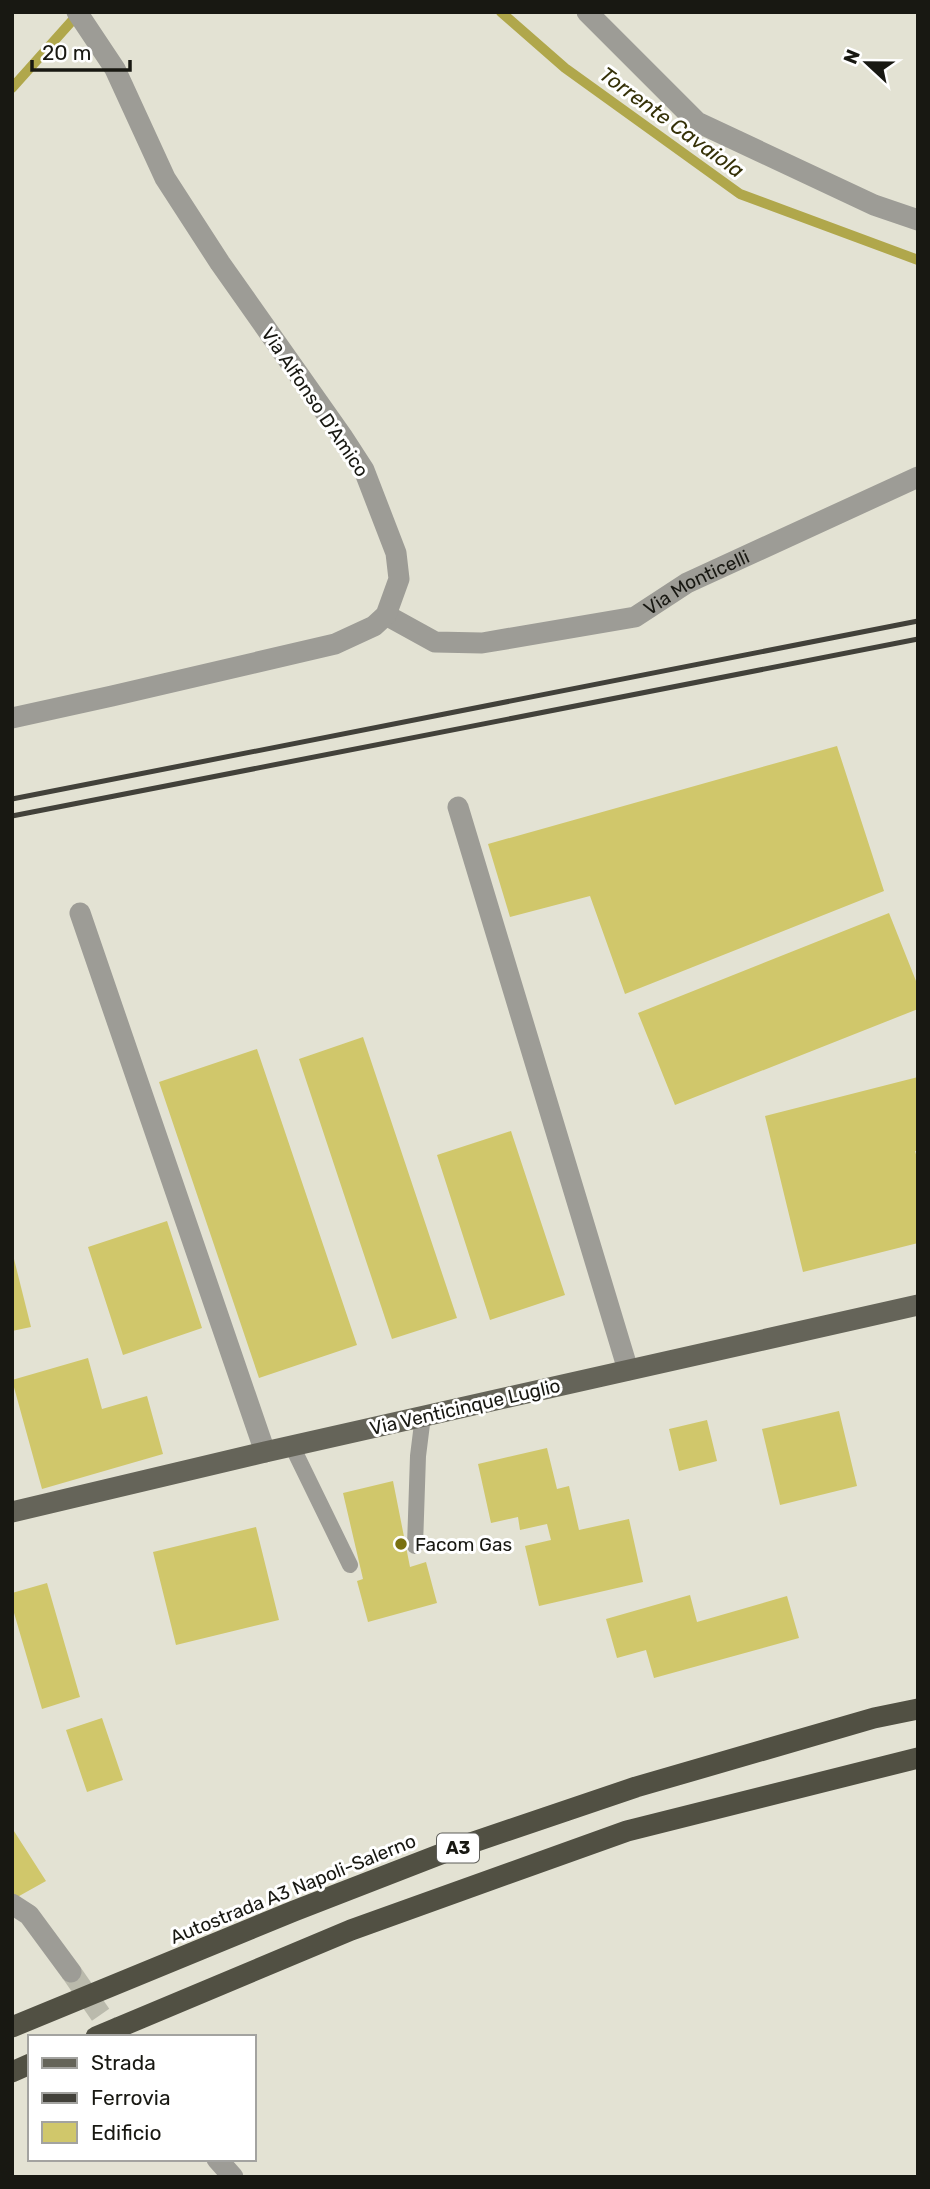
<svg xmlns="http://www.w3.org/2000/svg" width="930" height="2189" font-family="Rubik,sans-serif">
	<rect width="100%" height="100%" fill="#e3e2d3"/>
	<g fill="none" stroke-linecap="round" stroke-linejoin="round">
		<path stroke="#b0a74b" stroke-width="10" d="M501 12 565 68 740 194 918 260
			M12 88 79 13"/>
	</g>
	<path fill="#d0c76b" d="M837 746 884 891 625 994 590 896 510 917 488 844Z
		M889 913 918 986V1009L675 1105 638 1013Z
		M363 1037 457 1318 392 1339 299 1059Z
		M257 1049 357 1345 259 1378 159 1082Z
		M918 1077V1151H915L918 1161V1243L803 1272 765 1116Z
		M511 1131 565 1295 490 1320 437 1155Z
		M167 1221 202 1328 123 1355 88 1247Z
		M12 1251 31 1327 12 1331Z
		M88 1358 102 1409 147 1396 163 1454 42 1489 12 1380Z
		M839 1411 857 1486 780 1505 762 1429Z
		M707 1420 717 1461 679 1471 669 1429Z
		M547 1448 557 1489 569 1486 579 1530 629 1519 643 1582 539 1606 525 1546 551 1540 547 1524 520 1530 518 1517 491 1523 478 1464Z
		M393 1481 410 1567 426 1562 437 1603 368 1622 357 1581 363 1579 343 1493Z
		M256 1527 279 1620 176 1645 153 1552Z
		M47 1583 80 1697 42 1709 12 1606V1593Z
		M690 1595 697 1622 787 1596 799 1638 654 1678 646 1650 617 1658 606 1619Z
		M102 1718 123 1780 87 1792 66 1730Z
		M12 1828 46 1881 12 1900Z"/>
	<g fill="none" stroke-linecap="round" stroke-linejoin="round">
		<path stroke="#babaac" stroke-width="21" stroke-dasharray="21 10" stroke-linecap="butt" d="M71 1972 116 2037"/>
		<path stroke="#9d9c96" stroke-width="16" d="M292 1446 350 1565
			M415 1546 418 1456 423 1416"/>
		<g stroke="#9d9c96" stroke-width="21">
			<path d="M587 12 697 122 874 205 918 220"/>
			<path id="s1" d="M386 615 435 642 482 643 635 617 687 583 918 477"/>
			<path d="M458 807 628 1370"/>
			<path d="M80 913 265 1452"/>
			<path d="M12 1904 29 1915 71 1972"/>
			<path d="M217 2159 233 2177"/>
		</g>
		<path stroke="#9d9c96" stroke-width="21" d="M12 718 112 696 335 644 374 626 386 615 399 579 396 553 364 470 342 436 220 263 165 178 115 69 77 12"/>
		<path stroke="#656459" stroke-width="21" d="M12 1512 265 1452 918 1305"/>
		<path stroke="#515043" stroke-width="21" d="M12 2027 294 1911 459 1847 636 1787 874 1718 918 1709
			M96 2037 351 1930 627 1831 918 1758
			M12 2072 30 2064"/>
		<path stroke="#42413a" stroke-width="5" d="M12 799 918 621
			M12 816 918 639"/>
	</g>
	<circle fill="#797010" stroke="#fff" stroke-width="2.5" cx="401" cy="1544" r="7"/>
	<g text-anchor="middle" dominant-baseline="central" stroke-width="6" stroke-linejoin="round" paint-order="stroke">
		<rect fill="#fff" stroke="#5d5d59" stroke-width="2" x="437" y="1833.5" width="42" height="29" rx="5"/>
		<g font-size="18" font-weight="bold" fill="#181812">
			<text x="458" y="1848">A3</text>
		</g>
		<g font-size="19" fill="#181812" stroke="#fff">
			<text transform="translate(315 402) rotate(56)">Via Alfonso D'Amico</text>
			<text stroke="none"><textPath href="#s1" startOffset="329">Via Monticelli</textPath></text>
			<text transform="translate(465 1407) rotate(-13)">Via Venticinque Luglio</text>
			<text transform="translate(293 1889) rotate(-22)">Autostrada A3 Napoli-Salerno</text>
		</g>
		<g font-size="19" fill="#181812" stroke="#fff" text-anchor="start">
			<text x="415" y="1544">Facom Gas</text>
		</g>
		<g font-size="21" font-style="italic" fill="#353108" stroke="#fff">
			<text transform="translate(672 122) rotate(36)">Torrente Cavaiola</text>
		</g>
	</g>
	<rect width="930" height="2189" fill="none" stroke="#181812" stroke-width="28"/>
	<rect x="28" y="2035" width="228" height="126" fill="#ffffff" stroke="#a3a3a0" stroke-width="2"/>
	<rect x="42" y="2058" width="35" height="10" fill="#656459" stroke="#a3a3a0" stroke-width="2"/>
	<text x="91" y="2070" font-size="21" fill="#181812">Strada</text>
	<rect x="42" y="2093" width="35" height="10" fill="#42413a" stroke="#a3a3a0" stroke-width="2"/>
	<text x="91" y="2105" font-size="21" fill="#181812">Ferrovia</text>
	<rect x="42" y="2122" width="35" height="21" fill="#d0c76b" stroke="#a3a3a0" stroke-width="2"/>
	<text x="91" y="2140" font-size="21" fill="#181812">Edificio</text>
	<g transform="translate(867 63) rotate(292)" stroke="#ffffff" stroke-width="5" paint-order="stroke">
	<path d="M0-5L12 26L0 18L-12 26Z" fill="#181812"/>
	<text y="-10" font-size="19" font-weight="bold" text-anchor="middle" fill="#181812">N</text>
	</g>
	<path d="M32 60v10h98v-10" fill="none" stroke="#181812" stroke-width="3.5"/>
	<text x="42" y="60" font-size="21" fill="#181812" stroke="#ffffff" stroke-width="5" paint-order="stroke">20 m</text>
</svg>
